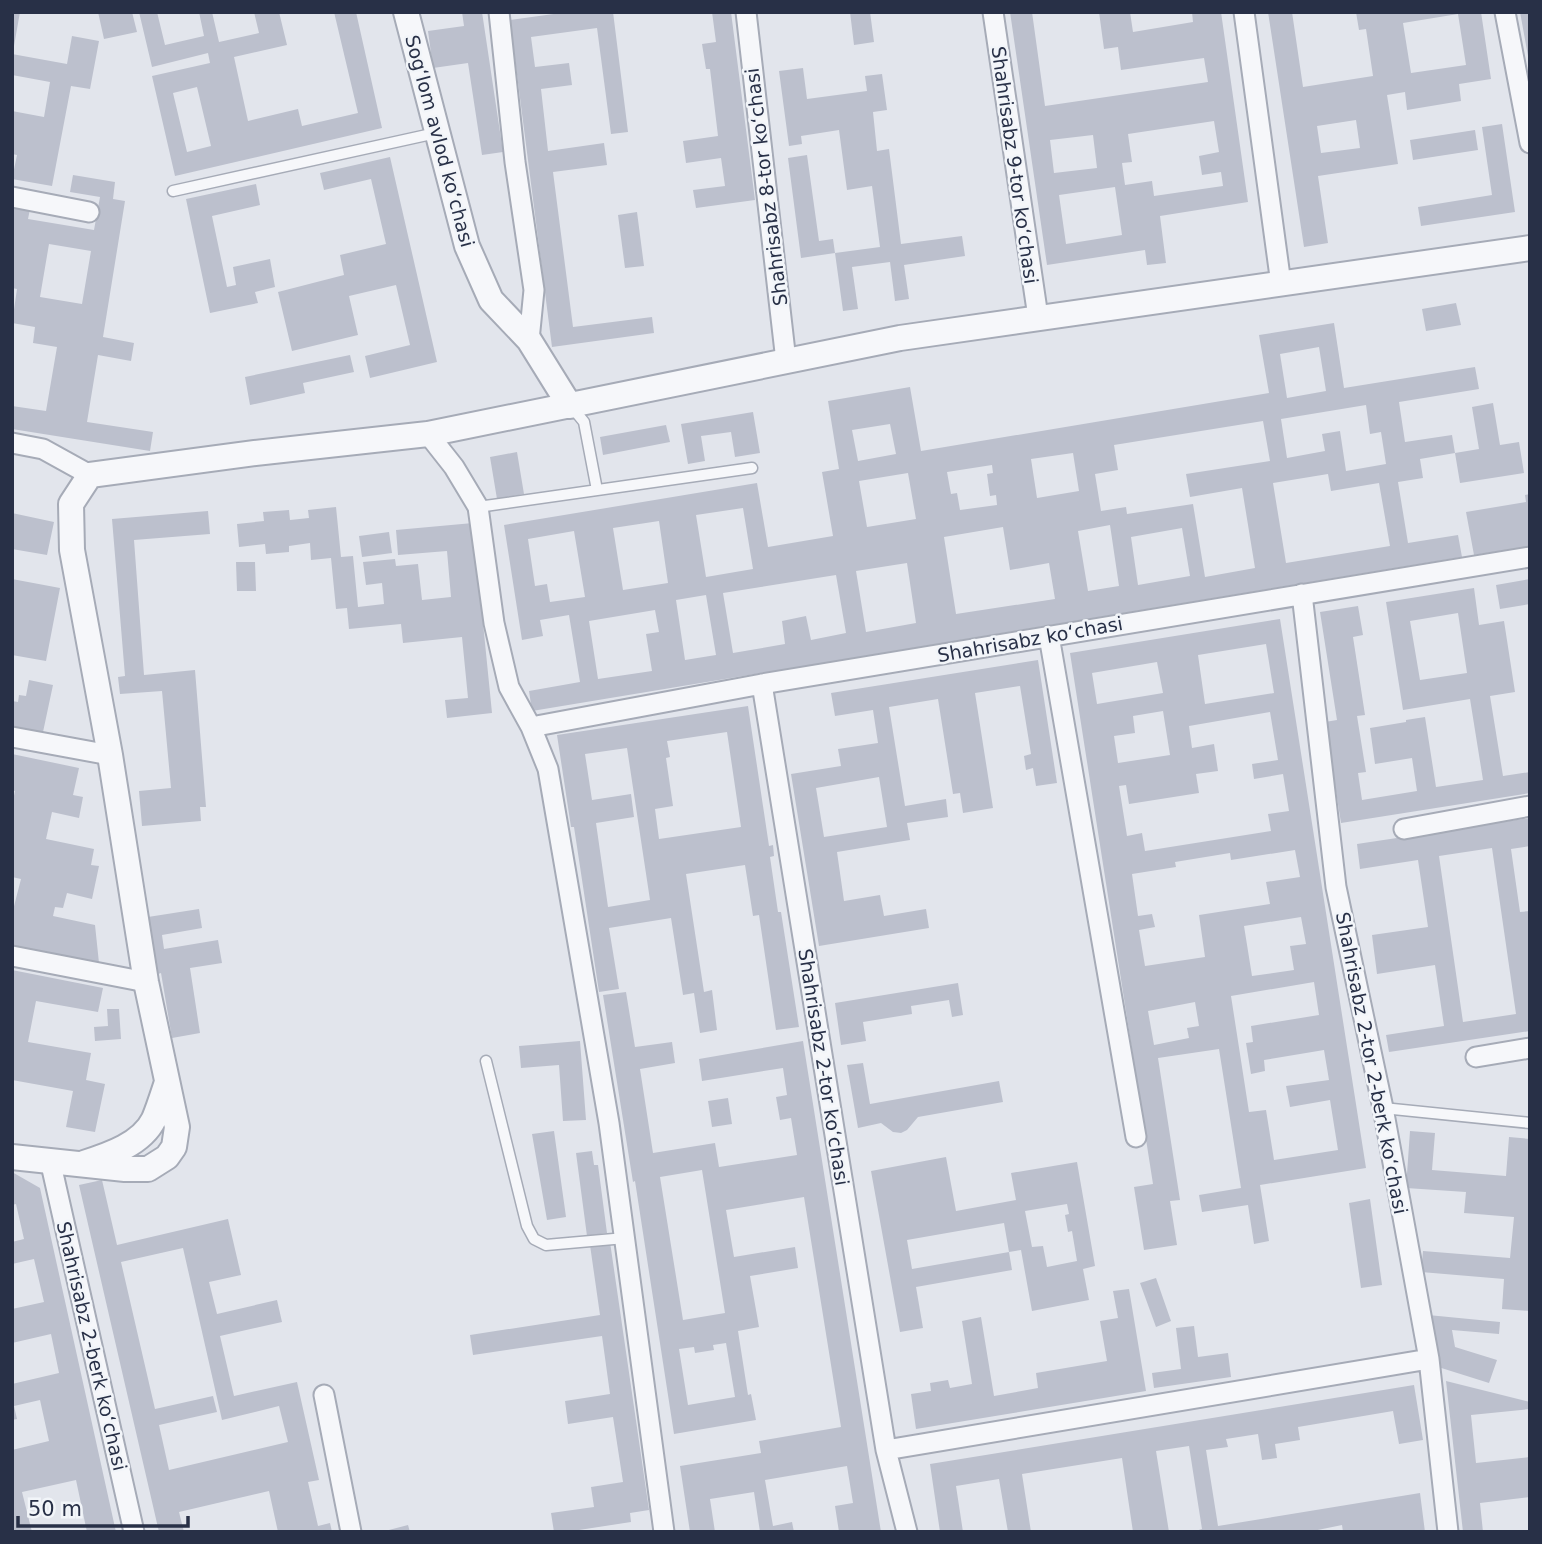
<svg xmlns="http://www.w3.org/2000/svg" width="1542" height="1544" font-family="'DejaVu Sans',sans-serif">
	<rect width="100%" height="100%" fill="#e2e5ec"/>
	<path fill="#bcc0cd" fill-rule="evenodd" d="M12 12H20L14 46H12Z
		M98 12H132L137 32 104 39Z
		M139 12H157L165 45 204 36 199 12H212L219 42 259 33 254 12H279L287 45 234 57 248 121 298 109 302 126 358 113 334 12H356L382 128 175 176 152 76 210 63 208 53 152 67ZM197 87 211 146 187 152 173 93Z
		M462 12H482L503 152 482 155 468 63 433 68 428 31 464 26Z
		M568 12H613L628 132 611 134 597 28 531 37 535 67 569 63 572 85 541 89 548 151 604 143 607 165 553 172 573 327 652 317 654 333 552 347 510 20Z
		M712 12H731L755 200 696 208 693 190 725 186 721 158 686 163 683 141 718 136 710 69H706L702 44 716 42Z
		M850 12H870L874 42 854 45Z
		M1010 12H1032L1045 106 1208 82 1204 58 1121 70 1118 47 1104 49 1099 12H1130L1133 32 1193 22 1192 12H1221L1248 202 1160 216 1166 263 1147 265 1145 250 1047 265ZM1214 121 1219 152 1199 156 1202 175 1221 172 1223 186 1154 196 1152 181 1125 185 1122 163 1132 162 1128 134ZM1093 135 1097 168 1054 173 1050 140ZM1115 187 1122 235 1066 244 1059 195Z
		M1268 12H1292L1303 87 1373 76 1366 29 1359 30 1356 12H1481L1491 79 1459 84 1461 101 1407 110 1405 92 1387 95 1398 164 1318 176 1328 243 1304 247ZM1458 14 1466 65 1411 73 1403 23ZM1356 120 1360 148 1321 153 1317 126Z
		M1520 12H1530V56H1528Z
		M72 36 99 41 90 89 71 86 52 186 12 179 17 155 12 154V111L44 117 50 82 12 75V54L67 64Z
		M803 68 807 99 867 91 865 76 882 74 887 110 873 112 877 151 889 149 901 244 962 236 965 256 904 265 909 299 895 301 890 262 852 267 858 309 843 311 835 253 880 247 872 186 847 190 839 130 801 136 802 144 789 146 779 71Z
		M1502 124 1515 212 1421 226 1418 207 1492 195 1482 127Z
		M1475 130 1478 150 1413 160 1410 140Z
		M807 155 819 241 833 239 835 253 801 258 788 158Z
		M390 157 437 362 370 378 365 356 410 345 396 285 349 296 358 335 292 351 278 292 344 275 340 255 386 244 371 179 324 190 320 173Z
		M73 175 115 182 113 199 125 201 103 337 134 343 131 361 98 355 87 422 153 432 150 451 12 429V406L46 411 57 347 33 343 35 327 12 323 17 289 12 288V201L31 204 28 219 94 230 100 197 70 192ZM49 244 91 251 82 304 40 297Z
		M256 184 260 205 212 216 227 287 236 285 233 267 270 259 275 287 255 292 258 303 210 313 186 199Z
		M637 212 644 266 625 268 618 215Z
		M1456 303 1461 325 1426 331 1422 309Z
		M1334 323 1344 388 1475 367 1479 389 1399 402 1405 442 1452 435 1455 453 1479 449 1472 407 1493 403 1500 445 1519 442 1524 473 1460 483 1455 453 1420 459 1423 478 1398 482 1408 543 1458 535 1462 557 532 711 529 691 580 682 569 615 540 620 543 636 522 640 504 525 757 483 768 547 833 536 822 472 839 469 828 401 910 387 921 451 1269 393 1259 335ZM1319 347 1326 391 1287 398 1280 354ZM1366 405 1370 434 1381 432 1386 464 1346 471 1340 431 1322 434 1325 451 1287 458 1281 419ZM1263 421 1270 461 1186 474 1190 497 1242 488 1255 568 1205 577 1193 504 1127 514 1126 507 1101 511 1095 474 1118 470 1114 445ZM890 424 896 454 858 461 852 430ZM1073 453 1079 491 1037 498 1031 459ZM992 465 993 473 987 474 990 496 996 495 997 505 960 510 957 493 951 494 947 472ZM908 473 916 519 867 527 859 481ZM1328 474 1331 491 1379 483 1390 546 1286 563 1273 483ZM743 508 753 569 706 577 696 515ZM659 521 668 583 623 590 613 528ZM1110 525 1119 586 1088 591 1078 531ZM1003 527 1010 570 1049 563 1055 599 956 614 944 537ZM1182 528 1190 576 1138 585 1131 537ZM574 531 585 597 550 602 547 584 535 586 528 539ZM907 563 916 623 866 632 856 571ZM836 575 846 633 811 640 806 616 782 621 785 644 733 653 723 593ZM706 595 716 655 685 660 676 600ZM655 610 659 632 646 634 652 671 598 679 589 621Z
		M350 355 354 372 303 383 305 393 250 405 245 377Z
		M753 412 760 453 735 457 731 432 701 436 705 461 688 464 681 424Z
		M666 425 670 442 603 455 600 437Z
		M517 452 524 494 497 499 490 457Z
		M1530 494V546L1474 555 1466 512 1526 502 1525 495Z
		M336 507 341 557 353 556 358 607 384 604 382 583 366 585 363 562 395 559 396 566 418 564 422 600 451 597 447 551 398 555 396 530 473 523 492 713 447 718 445 700 468 698 462 637 403 643 401 624 349 629 347 608 336 609 331 558 311 560 310 543 289 546V552L266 554 265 544 239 547 237 524 264 521 263 512 289 510 290 520 309 518 308 510Z
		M208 511 210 534 134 540 144 675 195 670 206 807H200L201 821 142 826 139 791 171 788 162 691 120 694 118 677 125 676 112 519Z
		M12 513 54 522 47 555 12 549Z
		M389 532 392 553 362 557 359 536Z
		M236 562H255L256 591H237Z
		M12 579 60 588 46 661 12 655Z
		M1530 579V604L1500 609 1496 585Z
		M1474 588 1479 625 1504 621 1515 692 1490 696 1503 776 1530 772V793L1341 823 1325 722 1337 720 1320 612 1358 606 1363 635 1353 637 1365 715 1357 716 1366 772 1358 773 1362 800 1417 791 1412 758 1375 764 1370 728 1406 722V720L1425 717 1436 787 1483 780 1470 699 1403 710 1386 602ZM1458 613 1467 673 1420 680 1410 621Z
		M1280 619 1366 1168 1260 1185 1269 1241 1254 1244 1248 1205 1202 1212 1199 1195 1241 1188 1219 1049 1158 1058 1180 1200 1170 1201 1177 1245 1144 1250 1134 1187 1153 1184 1070 653ZM1266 644 1274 693 1205 704 1198 655ZM1157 662 1163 693 1097 704 1092 673ZM1163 711 1170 755 1118 763 1114 736 1135 733 1133 716ZM1270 712 1278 760 1252 764 1254 779 1283 774 1289 811 1268 814 1271 831 1145 851 1142 833 1127 836 1119 786 1126 785 1129 804 1199 793 1196 774 1218 771 1214 744 1192 748 1189 726ZM1295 850 1300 877 1266 882 1270 904 1199 915 1205 957 1145 966 1139 930 1155 927 1152 914 1138 916 1132 874 1176 867 1175 862 1230 853 1231 860ZM1301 917 1306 944 1290 946 1294 970 1252 976 1244 926ZM1314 982 1319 1015 1251 1026 1253 1042 1246 1043 1251 1074 1265 1071 1264 1060 1324 1050 1329 1080 1286 1086 1290 1107 1330 1100 1338 1150 1274 1160 1266 1110 1249 1112 1231 996ZM1195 1002 1199 1026 1187 1028 1189 1038 1154 1045 1148 1011Z
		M1038 660 1057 783 1036 786 1033 768 1026 770 1024 756 1031 754 1020 686 975 693 993 808 963 813 960 793 953 794 938 699 889 707 905 806 946 799 948 817 907 823 910 840 837 852 844 901 880 895 884 916 926 909 929 928 819 946 791 774 841 766 838 749 878 743 873 710 835 716 831 693ZM879 777 887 827 824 837 816 788Z
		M29 680 53 685 43 732 12 726V701L18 702 19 695 26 696Z
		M748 706 769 846 773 845 774 856 770 857 778 912H781L799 1027 776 1030 759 915 753 916 745 865 686 874 704 992 712 990 717 1030 700 1033 694 993 683 995 671 918 609 928 619 989 599 992 574 827H571L557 735ZM727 732 741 827 659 839 655 809 673 806 666 758 670 757 667 741ZM627 748 650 900 608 907 596 823 634 817 631 794 592 800 585 754Z
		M12 754 79 768 73 795 83 797 79 818 52 812 46 839 94 849 91 865 99 866 92 899 67 893 63 908 55 907 53 916 95 925 99 963 12 945V914L21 879 12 877V805L15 791 12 790Z
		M1530 818V846L1511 849 1520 912 1530 911V1031L1389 1052 1386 1035 1444 1026 1435 965 1377 974 1372 935 1428 927 1418 860 1360 869 1357 844ZM1492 848 1516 1014 1463 1022 1439 856Z
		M199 909 202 928 162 935 164 949 218 940 222 963 190 968 200 1033 172 1038 161 973 158 974 148 917Z
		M12 970 103 988 98 1012 36 1001 28 1042 91 1053 86 1080 105 1084 95 1132 66 1127 73 1091 12 1080Z
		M958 983 963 1015 952 1017 949 1000 911 1006 912 1014 863 1022 866 1041 841 1045 835 1003Z
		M626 992 635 1047 672 1042 675 1063 640 1069 653 1153 715 1143 719 1167 797 1155 791 1118 780 1120 776 1097 787 1095 783 1068 702 1081 699 1059 803 1041 881 1532H839L835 1506 853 1503 847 1466 765 1480 773 1526 792 1522 794 1532H760L754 1492 710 1499 715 1532H690L680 1466 761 1453 759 1441 841 1427 804 1197 726 1210 734 1257 795 1247 798 1268 750 1276 759 1327 738 1331 748 1395 751 1394 756 1420 674 1434 635 1181 633 1182 603 995ZM702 1170 725 1313 683 1320 660 1177ZM726 1343 735 1397 688 1405 679 1349 694 1347 695 1353 714 1350 713 1345Z
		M107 1009H119L121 1039 95 1041 94 1027 108 1026Z
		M580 1041 586 1120 563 1121 559 1065 521 1068 519 1046Z
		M863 1063 870 1104 999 1081 1003 1102 918 1117 907 1130 901 1133 893 1132 881 1123 858 1128 847 1065Z
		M728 1098 732 1124 712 1127 708 1101Z
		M554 1131 566 1217 547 1220 532 1134Z
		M1410 1131 1435 1133 1432 1170 1506 1176 1509 1137 1530 1139V1311L1502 1309 1504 1279 1421 1272 1423 1251 1510 1258 1514 1217 1464 1213 1466 1192 1406 1188Z
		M592 1151 594 1165H598L607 1233 587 1236 576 1153Z
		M946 1157 956 1211 1016 1200 1011 1173 1077 1162 1095 1266 1083 1269 1089 1300 1032 1311 1021 1250 1009 1252 1012 1270 916 1287 923 1328 900 1332 871 1171ZM1067 1204 1069 1214 1065 1215 1068 1232 1072 1231 1077 1261 1047 1267 1043 1246 1032 1247 1025 1211ZM1004 1223 1009 1252 912 1269 907 1240Z
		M12 1172 40 1188 116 1532H87L76 1480 22 1492 32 1532H12V1450L49 1441 40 1400 14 1406 17 1419 12 1420V1384L59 1373 51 1334 12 1343V1309L44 1302 34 1259 12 1264V1242L24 1239 16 1204 12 1205Z
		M102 1180 117 1245 228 1219 241 1275 209 1282 217 1314 277 1300 282 1322 220 1336 234 1396 297 1382 319 1480 308 1482 318 1526 330 1523 332 1532H278L269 1491 179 1512 184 1532H159L79 1185ZM183 1248 222 1420 279 1406 288 1442 169 1470 159 1425 217 1412 213 1396 155 1409 121 1262Z
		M1370 1199 1382 1285 1361 1288 1349 1203Z
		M610 1242 649 1510 630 1513 631 1522 579 1530 580 1532H554L551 1513 594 1507 591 1487 623 1482 613 1417 568 1424 565 1401 610 1394 602 1336 473 1355 470 1335 600 1315 590 1245Z
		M1156 1278 1171 1321 1156 1327 1140 1283Z
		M1129 1289 1146 1391 916 1429 911 1394 931 1391 930 1383 948 1380 950 1388 972 1384 962 1321 981 1317 994 1396 1038 1388 1036 1373 1107 1361 1100 1321 1118 1318 1113 1291Z
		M1428 1315 1500 1322 1499 1334 1452 1330 1455 1347 1497 1360 1489 1383 1435 1366Z
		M1194 1326 1198 1357 1228 1353 1231 1377 1154 1388 1152 1373 1181 1369 1176 1328Z
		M1446 1381 1530 1402V1409L1471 1415 1476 1463 1530 1457V1497L1480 1503 1483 1532H1463Z
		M1414 1385 1423 1440 1399 1444 1393 1411 1298 1427 1300 1440 1275 1444 1277 1458 1262 1460 1258 1434 1226 1439 1228 1447 1206 1450 1218 1526 1420 1493 1425 1532H1343L1342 1525 1308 1532H1192L1202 1529 1189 1446 1156 1451 1169 1532H1133L1122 1458 1022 1474 1031 1532H1008L999 1479 956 1486 963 1532H940L930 1464Z
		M408 1525 410 1532H385V1531Z"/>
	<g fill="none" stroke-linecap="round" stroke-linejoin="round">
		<g stroke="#a6abb7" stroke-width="13">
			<path id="service" d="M173 191 436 133
				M571 406 584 422 597 490
				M478 507 752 468
				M486 1061 527 1226 534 1239 546 1245 625 1238
				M1383 1108 1530 1123"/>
		</g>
		<g stroke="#a6abb7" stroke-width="23">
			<path id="minor" d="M499 12 515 162 534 290 529 340
				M746 12 786 361
				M993 12 1038 317
				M1244 12 1281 284
				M1505 12 1530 143
				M12 197 89 212
				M428 434 454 467 478 507 494 623 509 687 531 727 548 769 609 1123 664 1532
				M12 443 43 449 90 475
				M1302 594 1336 887 1383 1108 1429 1359 1448 1532
				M1049 636 1136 1137
				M762 684 886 1450 907 1532
				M531 727 762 684 1530 557
				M12 737 110 755
				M1404 829 1530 806
				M12 956 146 982
				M1476 1057 1530 1048
				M50 1160 134 1532
				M324 1395 351 1532
				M886 1450 1429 1359"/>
		</g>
		<g stroke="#a6abb7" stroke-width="28">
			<path id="tertiary" d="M406 12 467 246 491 300 529 340 570 406
				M12 1157 125 1169H148L167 1157 174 1147 177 1127 146 982 110 755 72 550 71 504 90 475 255 453 428 434 900 338 1530 248
				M84 1163C109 1155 142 1144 154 1119 159 1107 163 1094 167 1082"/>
		</g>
		<use href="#service" stroke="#f6f7fa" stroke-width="10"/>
		<use href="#minor" stroke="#f6f7fa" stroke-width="19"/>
		<use href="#tertiary" stroke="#f6f7fa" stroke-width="24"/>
	</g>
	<g text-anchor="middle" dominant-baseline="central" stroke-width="5" stroke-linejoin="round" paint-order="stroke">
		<g font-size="19" fill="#283047" stroke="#f2f5f9">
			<text transform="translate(440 141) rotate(75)">Sogʻlom avlod koʻchasi</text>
			<text transform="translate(1015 165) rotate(82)">Shahrisabz 9-tor koʻchasi</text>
			<text transform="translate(766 187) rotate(-97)">Shahrisabz 8-tor koʻchasi</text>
			<text transform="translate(1030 639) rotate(-10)">Shahrisabz koʻchasi</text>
			<text transform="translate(1372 1063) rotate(79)">Shahrisabz 2-tor 2-berk koʻchasi</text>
			<text transform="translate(824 1067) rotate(81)">Shahrisabz 2-tor koʻchasi</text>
			<text transform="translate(92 1346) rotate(77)">Shahrisabz 2-berk koʻchasi</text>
		</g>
	</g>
	<rect width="1542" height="1544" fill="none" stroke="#283047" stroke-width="28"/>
	<path d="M18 1516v10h170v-10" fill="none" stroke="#283047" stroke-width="3.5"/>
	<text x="28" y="1516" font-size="21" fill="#283047" stroke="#f2f5f9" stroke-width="5" paint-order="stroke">50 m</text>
</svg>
